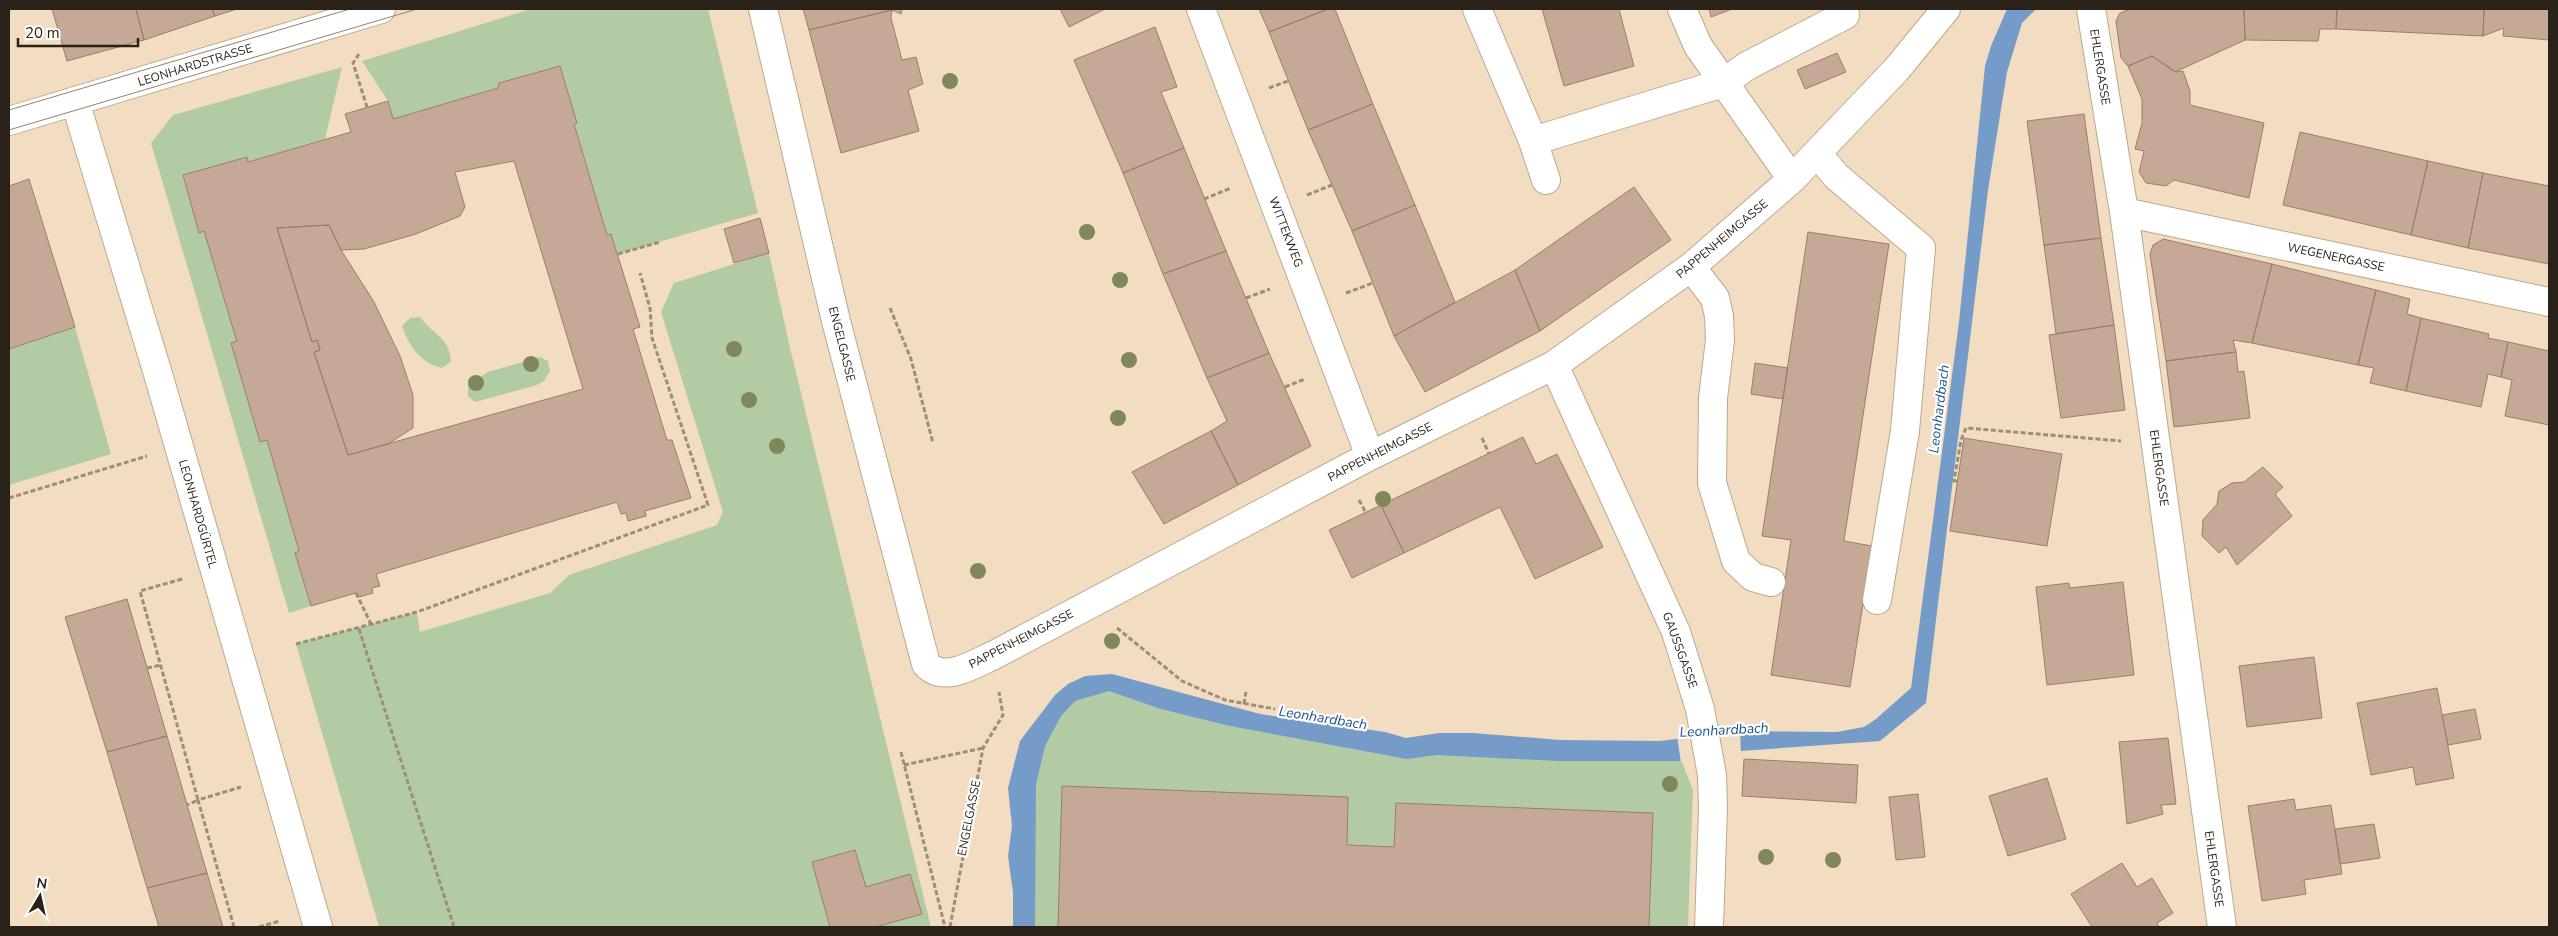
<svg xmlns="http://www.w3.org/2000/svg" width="2558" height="936" font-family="'Nunito Sans',sans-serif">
	<rect width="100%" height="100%" fill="#f2ddc2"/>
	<path fill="#b3cba5" d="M531 9H708L758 213 618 254 611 234 607 235 574 124 577 123 560 67 499 83 498 88 393 119 388 101 362 61Z
		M342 67 325 139 248 162 246 157 183 176 199 233 204 231 237 341 260 442 267 440 299 551 295 553 311 606 289 613 151 143 173 115Z
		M769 253 790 348 931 927H379L296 644 417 612 420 632 550 593 569 575 717 525 723 512 661 312 674 283Z
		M420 317C434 336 450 337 451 362L442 368C421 364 409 346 402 326L410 318Z
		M75 327 111 454 9 485V349Z
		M540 357 548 361 550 371 544 381 537 385 475 402 468 396V385L488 372Z
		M1111 685 1399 744 1676 747 1693 790 1688 927H1026L1037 743 1064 700Z"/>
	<path fill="#759bc8" d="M2007 9H2036L2022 23 2007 72 1988 190 1926 703 1880 741 1741 751 1681 761H1558L1436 755 1407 759 1230 726 1161 709 1109 691 1075 701 1061 716 1045 746 1036 784 1035 927H1013V892L1008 856 1012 826 1008 788 1020 741 1055 695 1068 684 1085 676 1112 674 1260 714 1385 732 1406 738 1439 733H1473L1560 740 1660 741 1740 731 1837 732 1864 727 1876 719 1911 688 1959 322 1985 66 1991 46Z"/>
	<path fill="#f2ddc2" d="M1740 729 1741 754 1681 763 1677 736Z"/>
	<path fill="#c5a895" stroke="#9a7e6c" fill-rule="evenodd" d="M52 9H136L144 40 67 61Z
		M136 9H212L215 16 144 40Z
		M212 9H237L215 16Z
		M803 9H902L901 14 892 10 809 30Z
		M1060 9H1105L1069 27Z
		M1259 9H1328L1269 32Z
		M1328 9H1335L1373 104 1308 130 1269 32Z
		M1542 9H1619L1634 66 1564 86Z
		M1709 9H1732L1711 17Z
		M2130 9H2244L2245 40 2175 72 2152 56 2128 66 2121 58 2116 21 2120 13Z
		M2244 9H2337L2336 29H2320L2318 41 2245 40Z
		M2337 9H2484L2483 36 2336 29Z
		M2484 9H2549V40L2503 36 2504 28 2483 36Z
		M892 10 891 18 902 60 916 57 923 84 908 90 919 131 841 153 809 30Z
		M1155 27 1177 87 1161 92 1184 148 1123 173 1074 60Z
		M1837 53 1846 72 1805 89 1797 70Z
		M2152 56 2176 72 2183 71 2190 91V105L2264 123 2249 198 2174 180 2166 186 2146 183 2139 172 2144 151 2135 149 2142 123V99L2128 66Z
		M560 66 577 123 574 124 607 235 611 234 640 327 633 329 667 440H672L691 498 645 511 646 516 628 521 626 513 621 514 617 502 376 574 380 586 372 588 373 593 359 597 356 593 311 606 295 553 299 551 267 440 260 442 231 343 237 341 231 322 204 231 199 233 183 175 247 157 248 162 351 132 345 114 388 101 393 119 498 88 499 83ZM514 161 583 389 348 455 314 352 320 350 317 340 312 342 277 228 329 225 341 250 364 249 416 234 460 216 465 207 455 172Z
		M1373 104 1415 205 1352 231 1308 130Z
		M2084 114 2101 238 2044 245 2027 121Z
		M2300 132 2428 161 2411 235 2283 205Z
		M1184 148 1226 251 1163 274 1123 173Z
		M2428 161 2483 173 2468 248 2411 235Z
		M2483 173 2549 186V264L2468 248Z
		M29 179 75 327 9 349V186Z
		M1634 187 1671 240 1540 331 1515 270Z
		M1415 205 1455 302 1394 336 1352 231Z
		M760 218 769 253 734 263 724 229Z
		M329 225 341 250 374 302 400 356 413 395V428L388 444 348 455 314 352 320 350 317 340 312 342 277 228Z
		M1808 232 1889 244 1844 541 1872 546 1850 687 1771 675 1791 540 1762 536Z
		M2101 238 2114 325 2056 334 2044 245Z
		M2163 239 2272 264 2252 343 2233 340 2236 352 2166 361 2150 254 2153 245Z
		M1226 251 1269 353 1207 378 1163 274Z
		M2272 264 2376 290 2358 365 2252 343Z
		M1515 270 1540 331 1425 392 1394 336Z
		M2376 290 2410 299 2407 314 2421 318 2406 391 2370 383 2374 368 2358 365Z
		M2421 318 2489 334 2488 338 2508 342 2501 377 2488 374 2481 407 2406 391Z
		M2114 325 2125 410 2061 418 2049 335Z
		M2508 342 2549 351V425L2505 416 2512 380 2501 377Z
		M2236 352 2238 372 2244 371 2250 418 2174 427 2166 361Z
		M1269 353 1311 446 1238 485 1211 431 1227 421 1207 378Z
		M1755 363 1788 368 1783 399 1751 394Z
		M1211 431 1238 485 1164 524 1132 472Z
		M1523 437 1536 464 1557 454 1603 547 1535 579 1500 507 1404 553 1381 505Z
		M1964 438 2062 454 2047 546 1950 531Z
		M2263 467 2283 487 2275 494 2292 516 2237 565 2226 547 2219 553 2202 536 2203 520 2217 504 2219 491 2232 483 2244 482Z
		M1381 505 1404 553 1352 578 1329 530Z
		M2123 582 2134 675 2047 685 2036 587 2069 583 2070 588Z
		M127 599 167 736 107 752 65 617Z
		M2314 657 2322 718 2247 727 2239 666Z
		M2437 688 2454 778 2416 785 2413 767 2371 775 2357 703Z
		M2475 709 2481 739 2448 745 2442 715Z
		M167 736 207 873 147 888 107 752Z
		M2168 738 2176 804 2161 805 2163 814 2127 824 2119 742Z
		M1744 759 1858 765 1856 803 1742 796Z
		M2047 778 2066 839 2008 856 1989 796Z
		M1062 786 1348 797 1347 845 1394 847 1396 803 1653 813 1649 927H1058Z
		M1918 794 1925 857 1896 860 1889 797Z
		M2294 799 2296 810 2331 805 2342 874 2304 880 2306 894 2262 901 2248 806Z
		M2374 824 2380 858 2340 864 2335 829Z
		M855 850 866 887 910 874 922 914 875 927H830L812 862Z
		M2122 863 2137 887 2152 878 2173 913 2157 923 2159 927H2092L2071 894Z
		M207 873 223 927H159L147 888Z"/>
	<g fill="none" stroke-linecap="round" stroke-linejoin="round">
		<g stroke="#bda88e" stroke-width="30">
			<path id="minor" d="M763 9 836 321 926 664C944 684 974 664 994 655L1370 456 1554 365 1691 267 1792 179 1896 70 1946 9
				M1201 9 1370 456
				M1477 9 1533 141 1723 83 1747 66 1845 15
				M1682 9 1698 46 1792 179
				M2091 9 2124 212 2222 927
				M75 101 158 374 318 927
				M1533 141 1546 180
				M1817 153 1836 176 1921 248 1905 431 1877 600
				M2124 212 2549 302
				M1691 267 1715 298 1719 316 1720 340 1713 398 1712 483 1736 561 1753 577 1771 582
				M1554 365 1676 632 1700 709 1712 775 1713 808 1709 927"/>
		</g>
		<g stroke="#bda88e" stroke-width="30">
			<path id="major" d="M9 121 381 9"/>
		</g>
		<path stroke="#9d8e7a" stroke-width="3" stroke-dasharray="5 2.5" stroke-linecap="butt" d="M359 54 353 63 367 107
			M1269 88 1288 81
			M1307 195 1332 185
			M1204 199 1231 188
			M618 254 660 242
			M1346 293 1373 283
			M1246 298 1270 289
			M890 308 911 359 933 443
			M1285 387 1305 379
			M1482 438 1489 454
			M1957 481H1954L1961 440 1966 428 2121 441
			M9 498 147 456
			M1359 500 1366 513
			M182 579 140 591 198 800 187 805
			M356 593 371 624
			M1117 628 1182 681 1225 700 1275 709
			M359 629 454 927
			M296 644 417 612 708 505 652 338 650 308 640 273
			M147 668 161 665
			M1244 704 1246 692
			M901 752 945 927
			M904 765 983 748
			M234 927 198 800 241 787
			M259 927 280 921
			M950 927 983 748 1003 715 999 692"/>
		<use href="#minor" stroke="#fff" stroke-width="28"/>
		<use href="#major" stroke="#fff" stroke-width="28"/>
		<path stroke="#91826f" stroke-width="1" d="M9 110 350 9
			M9 130 417 9"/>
	</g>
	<g fill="#80875c">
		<circle cx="950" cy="81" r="8"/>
		<circle cx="1087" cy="232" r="8"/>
		<circle cx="1120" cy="280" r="8"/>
		<circle cx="734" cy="349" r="8"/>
		<circle cx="1129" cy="360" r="8"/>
		<circle cx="531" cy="364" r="8"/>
		<circle cx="476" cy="383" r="8"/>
		<circle cx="749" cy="400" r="8"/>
		<circle cx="1118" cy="418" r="8"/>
		<circle cx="777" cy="446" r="8"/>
		<circle cx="1383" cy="499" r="8"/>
		<circle cx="978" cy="571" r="8"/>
		<circle cx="1112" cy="641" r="8"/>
		<circle cx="1670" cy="784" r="8"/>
		<circle cx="1766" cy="857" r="8"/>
		<circle cx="1833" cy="860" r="8"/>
	</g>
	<g text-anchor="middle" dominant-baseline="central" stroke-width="4.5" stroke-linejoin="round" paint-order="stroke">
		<g font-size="12" fill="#2a2218" stroke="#fff">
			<text transform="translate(195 65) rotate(-17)">LEONHARDSTRASSE</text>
			<text transform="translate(2100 67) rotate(81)">EHLERGASSE</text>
			<text transform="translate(1286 232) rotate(69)">WITTEKWEG</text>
			<text transform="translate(1722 239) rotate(-40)">PAPPENHEIMGASSE</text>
			<text transform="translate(2336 257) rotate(12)">WEGENERGASSE</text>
			<text transform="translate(842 344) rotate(76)">ENGELGASSE</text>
			<text transform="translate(1380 452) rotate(-27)">PAPPENHEIMGASSE</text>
			<text transform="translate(2159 468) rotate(82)">EHLERGASSE</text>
			<text transform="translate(198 514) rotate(74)">LEONHARDGÜRTEL</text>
			<text transform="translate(1021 639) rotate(-27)">PAPPENHEIMGASSE</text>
			<text transform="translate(1680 650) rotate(70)">GAUSSGASSE</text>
			<text transform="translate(969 818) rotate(-79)">ENGELGASSE</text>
			<text transform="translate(2214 869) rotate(82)">EHLERGASSE</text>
		</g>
		<g font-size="14" font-style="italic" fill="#1e538c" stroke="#fff">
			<text transform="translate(1939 409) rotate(-83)">Leonhardbach</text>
			<text transform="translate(1323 718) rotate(9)">Leonhardbach</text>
			<text transform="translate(1724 730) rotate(-3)">Leonhardbach</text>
		</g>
	</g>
	<rect width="2558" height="936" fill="none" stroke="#2a2218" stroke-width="20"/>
	<g transform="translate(40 896) rotate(9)" stroke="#ffffff" stroke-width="4" paint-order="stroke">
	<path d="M0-4L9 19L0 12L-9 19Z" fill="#2a2218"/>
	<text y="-8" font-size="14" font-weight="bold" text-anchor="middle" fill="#2a2218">N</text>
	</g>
	<path d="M18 38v8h120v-8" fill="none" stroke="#2a2218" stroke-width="2.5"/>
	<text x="25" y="38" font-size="15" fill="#2a2218" stroke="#ffffff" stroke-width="4" paint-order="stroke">20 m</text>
</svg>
